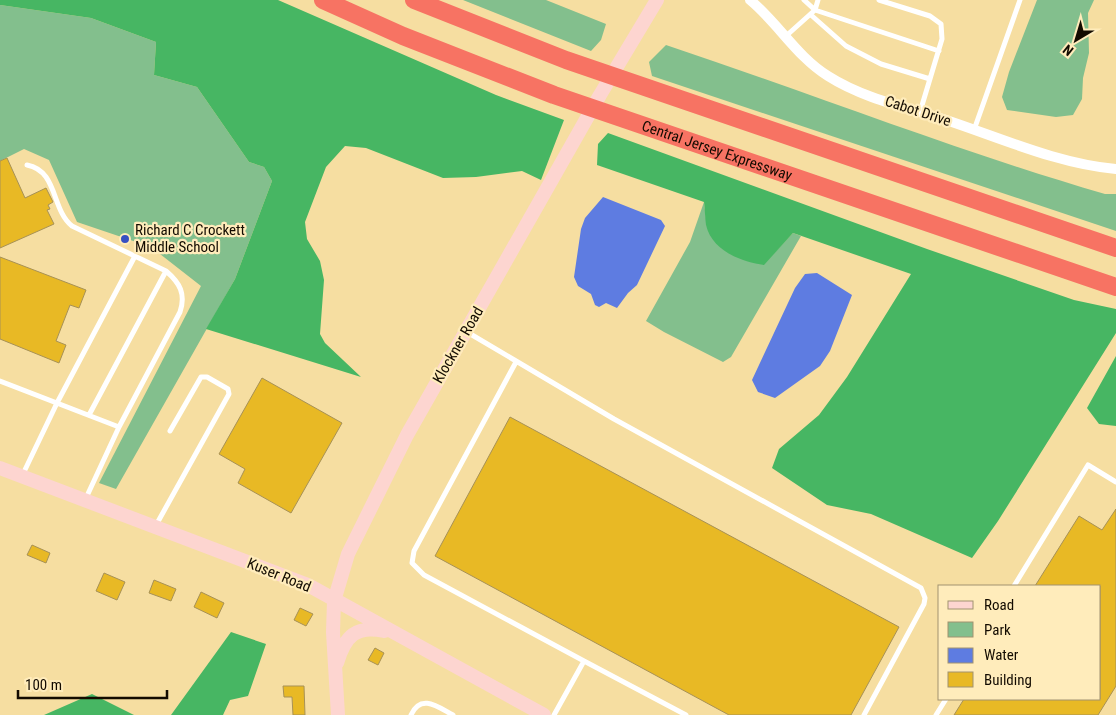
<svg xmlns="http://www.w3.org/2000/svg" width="1116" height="715" font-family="'Roboto Condensed',sans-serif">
	<rect width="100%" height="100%" fill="#f6dea1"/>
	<path fill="#83bf8d" d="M463 0H546L606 24 601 40 591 51Z
		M1037 0H1094L1088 13 1089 53 1083 78 1082 99 1073 115 1056 117 1007 110 1002 97 1009 72Z
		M0 5 91 18 156 42 154 75 197 87 249 162 264 167 272 181 235 279 116 489 99 483 201 286 151 247 77 222 49 160 24 149 0 161Z
		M666 45C813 94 957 151 1105 194H1116V231L652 76 649 62Z
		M704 202 707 227 764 264 793 233 801 236 731 357 723 362 664 332 646 321 690 242Z"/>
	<path fill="#47b663" d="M0 0H278L496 95 564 120 541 180 522 171 476 177 443 178 366 148 345 146 326 167 305 222 307 239 320 261 324 280 320 334 325 343 361 377 206 329 235 279 272 181 264 167 249 162 197 87 154 75 156 42 91 18 0 5Z
		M608 133 927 249 1074 300 1116 309V333L998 521 972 558 871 514 827 505 772 468 779 449 819 415 847 377 911 274 793 233 764 265C742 262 712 251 706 225 705 218 705 210 704 202L597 165 598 144Z
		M1116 356V426L1099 424 1087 408Z
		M231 632 266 644 248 696 230 700 223 715H171Z
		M92 694 134 715H44Z"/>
	<path fill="#5e7ce1" d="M603 197 661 220 665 226 637 285 628 293 617 308 606 303 599 307 595 305 591 294 578 286 574 277 581 229 585 218Z
		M817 273 852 295 830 351 820 366 775 398 758 392 752 380 795 288 805 274Z"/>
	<path fill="#e8b925" stroke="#a79156" d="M7 158 25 198 46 188 53 202 48 205 50 209 47 210 54 224 0 248V161Z
		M0 257 86 290 79 308 70 305 56 341 66 345 59 363 0 339Z
		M262 378 342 423 291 513 238 483 245 469 219 454Z
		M510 417 899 627 851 715H729L435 556Z
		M1116 509V686L1098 715H954L964 699H1100V586H1035L1079 516 1102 530Z
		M32 545 50 553 46 563 27 555Z
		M104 573 125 582 117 600 96 591Z
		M154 580 176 589 171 601 149 593Z
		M201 592 224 603 217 618 194 607Z
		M300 608 313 614 306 626 294 620Z
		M375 648 384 653 378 665 368 660Z
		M283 686H304L305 715H293L292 697H284Z"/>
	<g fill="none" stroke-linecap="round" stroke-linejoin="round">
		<path stroke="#fff" stroke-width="5" d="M804 0 815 10 818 0
			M879 0 930 16 941 24 942 39 920 112
			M811 15 846 46 881 64 930 79
			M786 36 815 10 939 51
			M974 130 1020 0
			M27 165C58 171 51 209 72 226L166 271C180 283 186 294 180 312L119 427 86 498
			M467 332 614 419 921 588 925 598 924 604 864 715
			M516 362 414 551 412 563 424 575 584 661
			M0 381 119 427
			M89 415 166 271
			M22 476 57 403 135 256
			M155 527 229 394 228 389 207 377H201L170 431
			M1014 586 1088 465 1116 482
			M411 715C421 693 438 707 453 715
			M554 715 584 661 686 715
			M936 715 946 699"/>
		<path stroke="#fff" stroke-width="10" d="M750 0C778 23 797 57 828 76 864 99 909 108 949 121 1003 139 1059 164 1116 169"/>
		<path stroke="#fdd5d0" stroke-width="14" d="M0 468 308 585 544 715
			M337 663C345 636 356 625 384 631
			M338 715 333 632 334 601 348 554 407 435 600 95 657 0"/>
		<g stroke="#f77363" stroke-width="18">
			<path id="s1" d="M323 0 403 36 554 95 1116 287"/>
			<path d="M414 0 566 60 1116 248"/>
		</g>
	</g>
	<circle fill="#3750c2" stroke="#ffecbb" stroke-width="2" cx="125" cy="239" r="5"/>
	<g text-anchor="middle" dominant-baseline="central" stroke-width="4.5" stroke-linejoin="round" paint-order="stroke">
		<g font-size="15" fill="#130b00" stroke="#ffecbb">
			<text transform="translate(918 111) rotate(18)">Cabot Drive</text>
			<text stroke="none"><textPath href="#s1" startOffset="422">Central Jersey Expressway</textPath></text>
			<text transform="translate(458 345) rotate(-60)">Klockner Road</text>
			<text transform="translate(279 575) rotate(22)">Kuser Road</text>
		</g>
		<g font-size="15" fill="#130b00" stroke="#ffecbb" text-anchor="start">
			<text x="135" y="230">Richard C Crockett<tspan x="135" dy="17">Middle School</tspan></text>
		</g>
	</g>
	<rect x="938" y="585" width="162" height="115" fill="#ffecbb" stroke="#a19270"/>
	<rect x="948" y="601" width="25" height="8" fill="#fdd5d0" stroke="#a19270"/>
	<text x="984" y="610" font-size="15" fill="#130b00">Road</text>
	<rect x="948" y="622" width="25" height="15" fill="#83bf8d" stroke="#a19270"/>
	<text x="984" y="635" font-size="15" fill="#130b00">Park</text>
	<rect x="948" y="648" width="25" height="15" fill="#5e7ce1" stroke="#a19270"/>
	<text x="984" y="660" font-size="15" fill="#130b00">Water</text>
	<rect x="948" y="672" width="25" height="15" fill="#e8b925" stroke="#a19270"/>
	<text x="984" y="685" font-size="15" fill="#130b00">Building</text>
	<g transform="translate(1076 40) rotate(218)" stroke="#ffecbb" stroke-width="4" paint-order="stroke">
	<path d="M0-4L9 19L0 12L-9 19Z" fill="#130b00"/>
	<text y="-8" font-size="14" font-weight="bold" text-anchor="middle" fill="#130b00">N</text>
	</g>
	<path d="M18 690v8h149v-8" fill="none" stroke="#130b00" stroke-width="2.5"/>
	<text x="25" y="690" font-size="15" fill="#130b00" stroke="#ffecbb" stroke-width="4" paint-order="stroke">100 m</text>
</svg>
